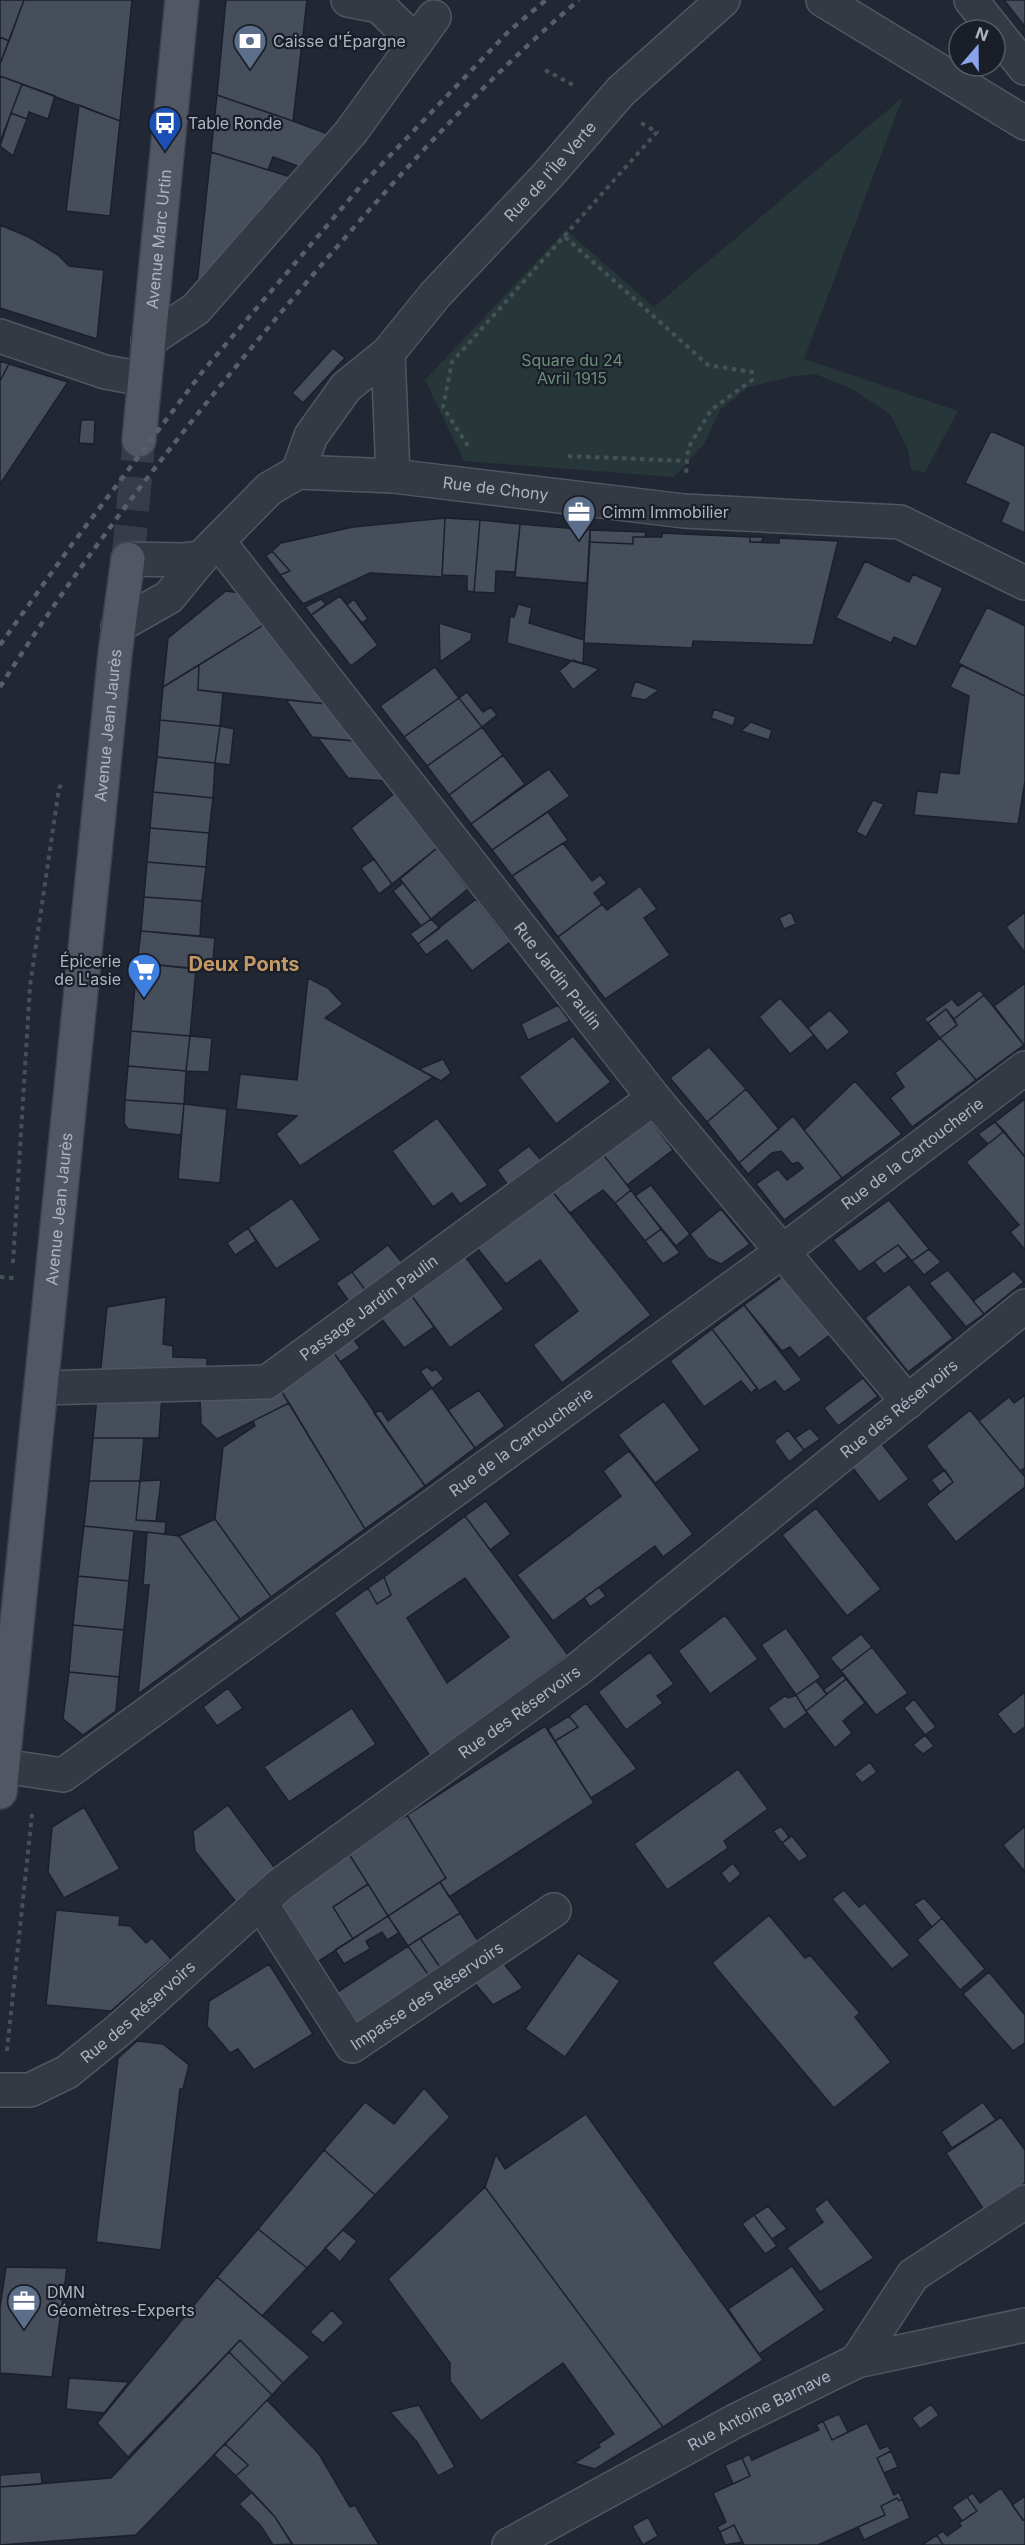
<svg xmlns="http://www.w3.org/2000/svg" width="1025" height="2545" font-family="Inter,sans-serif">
	<rect width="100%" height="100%" fill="#212733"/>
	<path fill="#273638" d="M903 97 804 359 958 411 925 472 911 470 908 450 890 414 852 389 815 374 790 377 749 387 720 410 704 444 674 477 464 461 425 380 566 230 654 307Z"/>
	<path fill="#464d5b" stroke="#1c202a" stroke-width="1.5" fill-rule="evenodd" d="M0 0H24L9 41 0 37Z
		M24 0H132L120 121 0 76V64Z
		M226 0H307L293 121 217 95Z
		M1004 0H1025V27Z
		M0 37 9 41 0 64Z
		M0 76 22 84 0 142Z
		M22 84 55 96 48 119 29 112 27 119 11 113Z
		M217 95 293 121 331 135 303 168 273 157 268 170 211 152Z
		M79 105 120 121 110 216 66 211Z
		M11 113 27 119 13 156 0 146Z
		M211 152 294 178 196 293Z
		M0 225 29 237 58 255 69 266 104 270 97 339 0 308Z
		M333 348 345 358 303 403 292 393Z
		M0 361 9 364 0 381Z
		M9 364 68 382 0 484V381Z
		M81 420H95L94 444 79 443Z
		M991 431 1025 446V533L1001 522 1009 503 965 483Z
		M445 518 480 520 474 592 467 591V576L442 575Z
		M445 518 442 577 370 573 303 604 280 575 290 571 272 551 281 543 353 527Z
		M480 520 520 524 515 572 496 571 495 593 474 592Z
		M520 524 590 530 587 583 515 577Z
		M590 530 646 532 645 537H633V544L590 542Z
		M662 533 750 537V542L779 543V538L838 541 813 645 693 641 692 648 584 643 590 542 633 544V537H662Z
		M750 537H763L762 542H750Z
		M272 551 290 571 280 575 266 556Z
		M865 561 909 582 913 574 943 588 916 647 894 637 891 643 836 618Z
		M226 591 241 593 265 624 163 687 168 638Z
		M340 596 378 645 351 666 311 615Z
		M321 599 326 604 311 615 305 607Z
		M354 599 368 619 362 623 347 605Z
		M518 604 532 608 529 623 584 640 583 664 507 643 510 616 514 617Z
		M987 607 1025 626V696L958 663Z
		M439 623 472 633 471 640 440 662Z
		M265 624 327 704 198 690 199 665Z
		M573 660 599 669 573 690 559 671Z
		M199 665 198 690 223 693 220 726 160 720 163 687Z
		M961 665 1025 696V781L1018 824 914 815 917 791 937 793 940 772 959 774 969 696 950 687Z
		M435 667 459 698 404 737 380 706Z
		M635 681 659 690 645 700 630 697Z
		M467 692 483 712 491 707 497 715 482 727 459 698Z
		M459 698 482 727 427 766 404 737Z
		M286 700 327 704 356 741 312 737Z
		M714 709 736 717 733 726 711 718Z
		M160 720 220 726 215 763 157 757Z
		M751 722 772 730 769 740 741 731Z
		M220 726 234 729 230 765 215 763Z
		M482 727 503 755 449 795 427 766Z
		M318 738 356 741 387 781 348 778Z
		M503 755 525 784 471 824 449 795Z
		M157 757 215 763 213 798 153 792Z
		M549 769 570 796 492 850 471 824Z
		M153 792 213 798 209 833 150 828Z
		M395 793 437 848 392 884 351 828Z
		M873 800 884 804 866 837 856 832Z
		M548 812 568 840 512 876 492 850Z
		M150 828 209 833 206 867 147 862Z
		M563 843 592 881 600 875 607 883 594 893 602 904 558 937 512 876Z
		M437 848 468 889 431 919 400 879Z
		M374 859 392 884 379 894 361 868Z
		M147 862 206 867 202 901 144 897Z
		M403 883 431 919 421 926 393 891Z
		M640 886 657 909 644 918 670 955 605 999 558 937 602 904 607 910Z
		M144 897 202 901 200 936 141 931Z
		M476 899 510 942 472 971 447 940 426 955 418 944Z
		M791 912 796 924 784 929 779 918Z
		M1025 912V953L1006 927Z
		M431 919 440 928 418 944 410 934Z
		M141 931 215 938 212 970 137 963Z
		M137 963 196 969 190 1036 131 1031Z
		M308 978 328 988 343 1004 325 1018 433 1077 300 1166 276 1134 297 1116 236 1109 240 1074 297 1080Z
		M1025 983V1044L1024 1045 994 1006Z
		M980 990 984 995 954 1019 946 1009 928 1023 924 1019 952 999 958 1006Z
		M984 995 1024 1045 976 1080 940 1038 957 1025 954 1019Z
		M780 998 814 1035 790 1054 759 1017Z
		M558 1005 570 1021 528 1040 521 1024Z
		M946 1009 957 1025 940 1038 928 1023Z
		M830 1010 850 1032 827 1051 808 1028Z
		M131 1031 190 1036 186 1071 128 1066Z
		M190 1036 212 1038 209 1072 186 1071Z
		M573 1036 611 1082 556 1124 519 1077Z
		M940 1038 976 1080 912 1127 890 1098 904 1087 895 1073Z
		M709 1047 746 1089 707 1122 670 1078Z
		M443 1059 451 1073 441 1081 419 1069Z
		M128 1066 186 1071 184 1104 125 1100Z
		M855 1081 902 1134 842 1178 804 1130Z
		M746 1089 779 1129 739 1163 707 1122Z
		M1025 1099V1157L995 1122Z
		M125 1100 184 1104 181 1135 128 1129 124 1123Z
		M184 1104 227 1109 220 1183 178 1179Z
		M645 1113 673 1150 627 1185 598 1148Z
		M793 1116 842 1178 784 1220 756 1184 778 1169 787 1180 803 1168 798 1162 792 1164 781 1151 772 1153 748 1174 739 1163Z
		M437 1118 488 1185 460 1204 452 1193 433 1207 392 1151Z
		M995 1122 1004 1131 988 1144 978 1134Z
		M1004 1131 1025 1157V1250L1010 1232 1019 1225 966 1162Z
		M529 1146 546 1166 512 1191 497 1170Z
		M598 1148 631 1190 615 1203 603 1190 570 1213 548 1186Z
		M651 1185 690 1234 676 1246 635 1196Z
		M548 1186 651 1315 562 1383 533 1345 578 1311 540 1260 506 1284 473 1243Z
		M631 1190 661 1229 645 1241 615 1203Z
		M292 1198 321 1240 276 1269 248 1228Z
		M889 1200 929 1249 912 1261 898 1245 859 1272 833 1240Z
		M721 1209 750 1244 721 1264 708 1258 690 1234Z
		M248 1228 256 1241 235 1255 227 1243Z
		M661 1229 680 1253 663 1264 645 1241Z
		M388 1245 408 1270 371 1298 352 1272Z
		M898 1245 908 1257 884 1274 874 1262Z
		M929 1249 941 1262 924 1275 912 1261Z
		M461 1251 504 1309 450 1348 409 1292Z
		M948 1270 984 1314 966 1327 929 1283Z
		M1014 1271 1024 1282 984 1314 973 1301Z
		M352 1272 371 1298 355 1310 336 1283Z
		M782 1277 830 1335 799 1358 790 1347 782 1351 744 1305Z
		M909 1284 953 1338 908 1372 865 1318Z
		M409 1292 434 1327 404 1348 378 1314Z
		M166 1297 163 1344 173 1346V1357L207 1358V1376L100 1377 107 1307Z
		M744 1305 802 1380 784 1392 775 1381 759 1391 712 1329Z
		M712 1329 757 1388 751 1393 741 1381 704 1407 670 1361Z
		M351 1336 360 1348 340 1362 332 1350Z
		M332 1350 425 1486 365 1529 280 1389Z
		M427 1367 432 1371 436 1369 444 1379 432 1388 420 1371Z
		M863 1378 878 1396 838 1426 824 1408Z
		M432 1388 475 1448 425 1486 374 1413 381 1410 388 1421Z
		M280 1389 289 1403 217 1439 201 1424 200 1396Z
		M479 1390 505 1426 475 1448 448 1410Z
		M1025 1395V1468L1020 1471 979 1421 1009 1397 1014 1403Z
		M162 1396 159 1438H93L97 1397Z
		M664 1401 700 1450 655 1483 618 1435Z
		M289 1403 365 1529 271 1597 215 1519 223 1447 255 1426 253 1421Z
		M970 1410 1025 1477V1487L956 1542 926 1504 953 1482 926 1446Z
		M810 1428 820 1439 804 1450 795 1438Z
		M788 1430 804 1450 789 1462 774 1441Z
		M93 1438H144L140 1481H89Z
		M882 1444 909 1479 879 1502 852 1467Z
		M629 1451 693 1534 663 1557 655 1546 553 1621 517 1575 621 1496 603 1471Z
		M945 1470 953 1482 940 1492 931 1480Z
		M161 1480 156 1521 136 1520 140 1481Z
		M89 1481H140L136 1520 166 1522 165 1534 84 1526Z
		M486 1501 511 1534 490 1550 465 1516Z
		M816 1508 881 1589 847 1616 782 1535Z
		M465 1516 568 1655 430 1756 334 1613 368 1588 377 1604 391 1595 384 1577ZM465 1578 509 1637 447 1683 407 1618Z
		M215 1519 271 1597 240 1619 179 1536Z
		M84 1526 134 1531 129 1581 78 1576Z
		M147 1532 179 1536 240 1619 138 1694 149 1585H143Z
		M78 1576 129 1581 124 1630 73 1625Z
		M384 1577 391 1595 377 1604 368 1588Z
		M599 1587 606 1596 590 1607 584 1598Z
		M725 1615 758 1659 710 1694 678 1651Z
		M73 1625 124 1630 119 1677 69 1672Z
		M786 1628 821 1677 796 1695 761 1645Z
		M861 1634 872 1647 841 1671 830 1658Z
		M872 1647 908 1693 876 1715 841 1671Z
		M650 1652 674 1684 657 1696 663 1703 626 1730 598 1692Z
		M69 1672 119 1677 116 1711 83 1735 63 1719Z
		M843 1675 846 1679 827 1694 823 1690Z
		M846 1679 865 1703 843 1721 852 1733 835 1748 806 1711Z
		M816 1681 827 1694 806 1711 796 1695Z
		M228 1688 243 1708 217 1726 203 1707Z
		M1025 1692V1727L1014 1735 997 1714Z
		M796 1695 807 1713 784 1730 768 1708 785 1696 789 1698Z
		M914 1699 936 1727 925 1735 904 1708Z
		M586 1703 637 1769 591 1798 555 1741 578 1727 569 1716Z
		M352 1708 376 1744 289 1802 264 1767Z
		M569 1716 578 1727 555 1741 548 1729Z
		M545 1726 594 1803 449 1897 440 1882 446 1878 407 1815Z
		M925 1735 934 1746 923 1754 913 1745Z
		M870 1762 877 1772 862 1783 854 1774Z
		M738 1769 768 1809 724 1841 728 1848 667 1890 634 1844Z
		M228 1805 277 1871 236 1902 195 1851 193 1831Z
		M84 1807 120 1869 64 1898 48 1872 52 1827Z
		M407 1815 446 1878 388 1916 349 1854Z
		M781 1826 789 1837 782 1843 773 1831Z
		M1025 1826V1872L1003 1845Z
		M792 1836 808 1856 799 1862 782 1843Z
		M349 1854 368 1884 333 1907 353 1939 316 1963 277 1903Z
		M733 1863 741 1874 729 1884 721 1873Z
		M440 1882 460 1913 408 1946 388 1916Z
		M368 1884 388 1916 353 1939 333 1907Z
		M844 1890 859 1907 865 1903 910 1955 892 1969 832 1899Z
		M924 1898 942 1918 932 1927 914 1904Z
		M56 1910 120 1916 119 1925 130 1926 146 1943 152 1938 171 1959 111 2011 46 2005Z
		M460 1913 480 1944 442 1970 420 1938Z
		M769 1915 805 1958 810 1955 860 2013 855 2017 891 2062 834 2108 712 1963Z
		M388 1916 399 1933 387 1940 382 1932 366 1941 370 1949 344 1964 335 1950Z
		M942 1918 985 1969 960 1990 917 1940Z
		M420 1938 442 1970 430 1977 408 1946Z
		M408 1946 430 1977 356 2024 336 1993Z
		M578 1953 620 1981 565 2057 525 2029Z
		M501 1960 523 1988 493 2005 471 1979Z
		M269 1964 313 2034 254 2070 238 2049 230 2053 207 2026 209 2001Z
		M989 1972 1025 2015V2043L1013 2051 963 1994Z
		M137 2041 163 2044 189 2065 183 2089H180L161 2250 96 2242 118 2058Z
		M424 2088 450 2117 375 2195 324 2150 365 2102 394 2124Z
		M983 2102 996 2120 952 2148 941 2132Z
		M586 2114 763 2360 663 2427 485 2187 496 2154 505 2169Z
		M1001 2117 1025 2150V2183L984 2210 946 2153Z
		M324 2150 375 2195 307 2268 258 2229Z
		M485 2187 663 2427 595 2469 574 2463 600 2447 598 2444 614 2434 563 2363 481 2421 450 2381V2363L388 2279Z
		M827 2199 874 2258 820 2292 787 2248 823 2222 814 2209Z
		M768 2206 787 2229 772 2239 754 2215Z
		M754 2215 777 2246 765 2254 742 2224Z
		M258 2229 307 2268 262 2316 217 2277Z
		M343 2230 357 2241 340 2262 325 2248Z
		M792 2266 825 2310 759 2354 728 2309Z
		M6 2267 67 2268 52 2377 0 2373V2308Z
		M217 2277 310 2357 283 2383 240 2340 128 2457 97 2423Z
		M332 2310 344 2323 323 2343 310 2332Z
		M240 2340 283 2383 272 2395 229 2352Z
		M229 2352 272 2395 136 2535 0 2545V2487L111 2478Z
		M69 2378 129 2382 104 2413 66 2409Z
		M267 2400 319 2454 350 2507 355 2505 379 2545H293L275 2517 236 2476 248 2465 225 2444Z
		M931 2404 939 2415 920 2429 912 2418Z
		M419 2405 455 2467 438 2476 417 2442 390 2412Z
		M839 2414 848 2432 832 2440 823 2421Z
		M823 2421 832 2440 867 2423 880 2449 888 2446 891 2451 877 2458 894 2495 899 2492 902 2499 899 2501 897 2498 881 2506 885 2515 818 2545H744L734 2525 720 2532 717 2527 726 2522 713 2493 750 2476 742 2458 749 2454 752 2460 819 2430 816 2425Z
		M225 2444 248 2465 236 2476 214 2455Z
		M891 2451 898 2467 884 2473 877 2458Z
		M742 2458 750 2476 733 2484 725 2465Z
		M41 2472 42 2484 0 2487V2475Z
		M1001 2488 1023 2520 1025 2519V2545H943L937 2535 943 2531 947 2536 961 2526 959 2523 977 2511 967 2497 973 2493 980 2503Z
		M252 2492 275 2517 292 2544 273 2545 261 2526 239 2504Z
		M1025 2496V2519L1023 2520 1012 2505Z
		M967 2497 977 2511 962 2521 952 2507Z
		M897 2498 899 2501 902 2499 910 2518 864 2540 858 2527 885 2515 881 2506Z
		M648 2517 658 2536 643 2545 632 2526Z
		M734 2525 742 2542 725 2545 720 2532Z
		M937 2535 943 2545H922Z"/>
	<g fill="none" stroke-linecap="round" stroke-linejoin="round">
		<path stroke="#363c48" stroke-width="33" stroke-dasharray="33 16" stroke-linecap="butt" d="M128 559 139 440"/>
		<g stroke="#525661" stroke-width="36">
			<g id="minor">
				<path d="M348 0 379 6 416 42"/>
				<path d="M823 0 1025 123"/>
				<path d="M971 0 1025 68"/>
				<path d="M0 336 105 372 144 379"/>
				<path d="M148 341 196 309 351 132 434 17"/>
				<path d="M388 353 393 476"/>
				<path id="s1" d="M298 472 311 436 346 387 388 353 435 295 548 175 621 91 723 0"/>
				<path id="s2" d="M218 541 654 1098 908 1402"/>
				<path d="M128 559 184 560 201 558"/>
				<path id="s3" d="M118 626 169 597 201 558 269 489 298 472 393 476 684 511 900 522 1025 583"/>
				<path id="s4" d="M41 1388 267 1382 654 1098"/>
				<path id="s5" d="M3 1766 63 1775 783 1251 1025 1068"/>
				<path id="s6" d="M260 1902 352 2046 554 1910"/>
				<path id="s7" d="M0 2090H30L67 2072 120 2029 281 1884 577 1670 1025 1306"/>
				<path d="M857 2361 913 2275 1025 2202"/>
				<path id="s8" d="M509 2545 735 2421 857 2361 1025 2325"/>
			</g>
		</g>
		<g stroke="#3e424d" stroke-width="36">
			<g id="major">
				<path id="s9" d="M139 440 182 0"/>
				<path id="s10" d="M0 1792 115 654 128 559"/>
			</g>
		</g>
		<path stroke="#445155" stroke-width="4" stroke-dasharray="4.5 4.5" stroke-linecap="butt" d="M545 70 577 87
			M565 237 708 365 752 372V380L711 410 688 448 686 475
			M468 446 443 407 452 362 657 132 641 123
			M568 456 687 461
			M13 1263 30 986 59 788 63 783
			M0 1277 14 1278
			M7 2051 32 1814"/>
		<use href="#minor" stroke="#343944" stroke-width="33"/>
		<use href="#major" stroke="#525764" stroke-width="33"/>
		<path stroke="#585e6c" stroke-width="4.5" stroke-dasharray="6 6" stroke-linecap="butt" d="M0 645 70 547 203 371 360 187 509 31 546 0
			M0 687C89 547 193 416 300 290 387 188 476 87 579 0"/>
	</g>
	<defs>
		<g id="bank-pin" transform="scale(1.725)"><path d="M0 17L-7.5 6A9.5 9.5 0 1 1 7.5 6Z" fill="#5c6f8a" stroke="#1a1e28"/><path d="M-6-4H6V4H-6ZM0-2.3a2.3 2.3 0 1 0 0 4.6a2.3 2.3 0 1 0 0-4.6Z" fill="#fff"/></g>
		<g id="bus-pin" transform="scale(1.725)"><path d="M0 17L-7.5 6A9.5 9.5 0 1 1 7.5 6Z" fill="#1a4fb4" stroke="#1a1e28"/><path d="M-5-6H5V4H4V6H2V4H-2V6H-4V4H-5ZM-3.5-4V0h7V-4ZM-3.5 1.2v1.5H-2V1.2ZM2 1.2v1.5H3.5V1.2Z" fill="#fff"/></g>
		<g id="office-pin" transform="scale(1.725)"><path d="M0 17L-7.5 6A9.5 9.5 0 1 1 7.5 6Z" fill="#5c6f8a" stroke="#1a1e28"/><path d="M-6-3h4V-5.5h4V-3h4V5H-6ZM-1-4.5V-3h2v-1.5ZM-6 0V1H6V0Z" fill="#fff"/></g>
		<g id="supermarket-pin" transform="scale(1.725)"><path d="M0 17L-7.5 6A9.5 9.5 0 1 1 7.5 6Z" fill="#3f7fe0" stroke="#1a1e28"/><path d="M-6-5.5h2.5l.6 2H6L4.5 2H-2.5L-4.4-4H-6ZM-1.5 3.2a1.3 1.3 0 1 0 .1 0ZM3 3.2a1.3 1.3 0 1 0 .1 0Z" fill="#fff"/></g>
	</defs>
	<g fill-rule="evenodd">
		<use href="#bank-pin" x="250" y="41"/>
		<use href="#bus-pin" x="165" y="123"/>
		<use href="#office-pin" x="579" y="512"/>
		<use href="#supermarket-pin" x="144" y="970"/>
		<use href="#office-pin" x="24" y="2301"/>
	</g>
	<g text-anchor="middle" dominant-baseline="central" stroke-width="4.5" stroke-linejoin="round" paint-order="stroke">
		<g font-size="16" fill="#aeb3c0" stroke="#1a1e28" text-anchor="start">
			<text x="273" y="41">Caisse d'Épargne</text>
			<text x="188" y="123">Table Ronde</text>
			<text x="602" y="512">Cimm Immobilier</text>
			<text x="121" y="961" text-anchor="end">Épicerie<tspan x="121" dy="18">de L'asie</tspan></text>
			<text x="47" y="2292">DMN<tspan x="47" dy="18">Géomètres-Experts</tspan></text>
		</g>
		<g font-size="16" fill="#aeb3c0" stroke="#1a1e28">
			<text stroke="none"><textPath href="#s1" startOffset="396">Rue de l'Île Verte</textPath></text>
			<text stroke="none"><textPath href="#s9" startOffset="202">Avenue Marc Urtin</textPath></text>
			<text stroke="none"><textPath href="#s3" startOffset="438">Rue de Chony</textPath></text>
			<text stroke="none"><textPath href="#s10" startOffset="1072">Avenue Jean Jaurès</textPath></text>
			<text stroke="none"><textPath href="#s2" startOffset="552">Rue Jardin Paulin</textPath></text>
			<text stroke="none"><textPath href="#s5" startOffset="1113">Rue de la Cartoucherie</textPath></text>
			<text stroke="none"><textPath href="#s10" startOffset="586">Avenue Jean Jaurès</textPath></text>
			<text stroke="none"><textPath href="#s4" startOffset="352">Passage Jardin Paulin</textPath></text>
			<text stroke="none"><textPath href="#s7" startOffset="1136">Rue des Réservoirs</textPath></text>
			<text stroke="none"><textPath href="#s5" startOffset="627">Rue de la Cartoucherie</textPath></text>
			<text stroke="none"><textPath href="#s7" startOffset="650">Rue des Réservoirs</textPath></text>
			<text stroke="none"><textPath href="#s6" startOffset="261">Impasse des Réservoirs</textPath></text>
			<text stroke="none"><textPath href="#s7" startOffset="164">Rue des Réservoirs</textPath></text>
			<text stroke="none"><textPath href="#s8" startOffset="284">Rue Antoine Barnave</textPath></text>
		</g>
		<g font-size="16" fill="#698e75" stroke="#1a1e28">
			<text x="572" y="360">Square du 24<tspan x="572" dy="18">Avril 1915</tspan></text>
		</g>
		<g font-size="20" font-weight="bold" fill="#c59965" stroke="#1a1e28">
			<text x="244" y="964">Deux Ponts</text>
		</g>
	</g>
	<g transform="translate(977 48) rotate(20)"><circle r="28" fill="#1a1e28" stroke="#555a65" stroke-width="1.5"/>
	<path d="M0-4.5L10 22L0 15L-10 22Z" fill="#89a4ea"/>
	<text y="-9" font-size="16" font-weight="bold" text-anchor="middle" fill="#aeb3c0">N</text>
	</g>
</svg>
